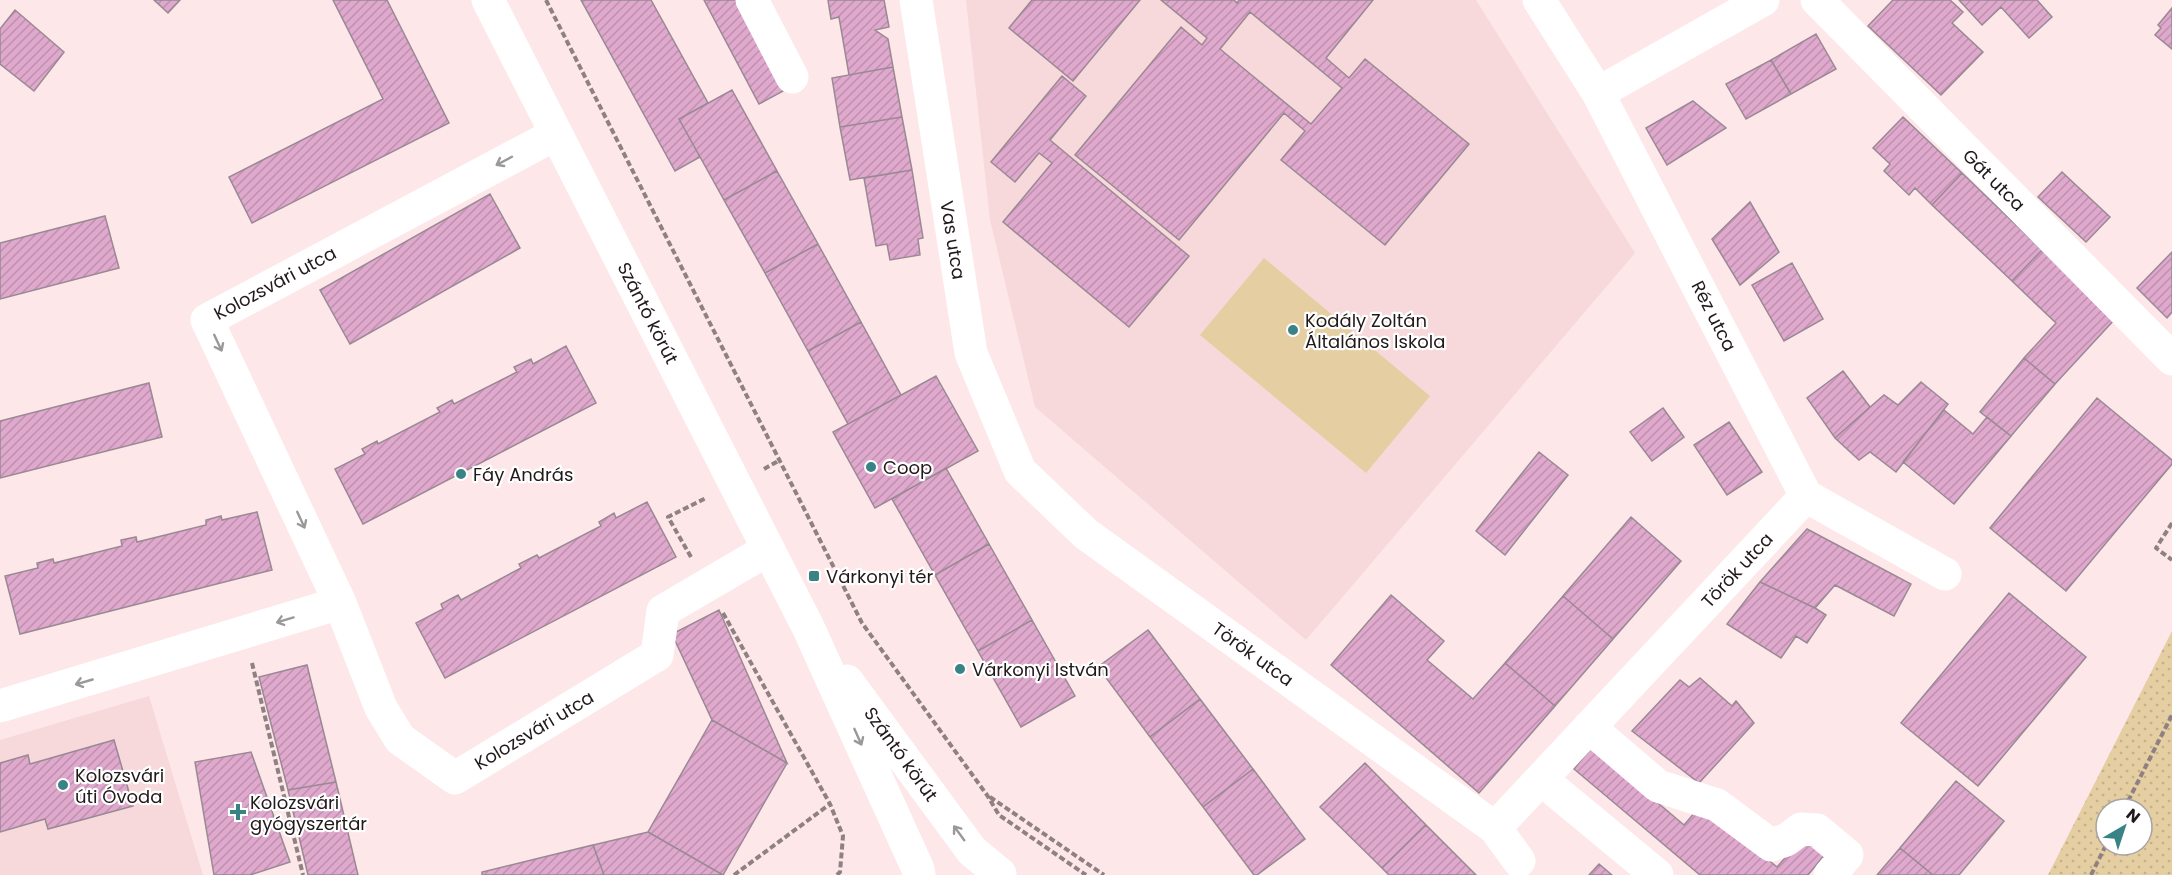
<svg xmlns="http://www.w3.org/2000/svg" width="2172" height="875" font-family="Poppins,sans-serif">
	<defs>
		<pattern id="grass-dots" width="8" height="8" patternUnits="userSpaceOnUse" patternTransform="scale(1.5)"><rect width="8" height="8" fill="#e5cea2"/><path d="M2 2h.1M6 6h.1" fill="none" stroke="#c4b08b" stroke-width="1.8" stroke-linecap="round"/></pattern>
		<pattern id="building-hatch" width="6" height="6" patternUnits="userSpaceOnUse" patternTransform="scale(1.5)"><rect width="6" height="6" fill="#dfa8cd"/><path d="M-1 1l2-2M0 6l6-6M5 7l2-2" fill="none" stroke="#bf90af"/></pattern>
	</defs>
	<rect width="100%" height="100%" fill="#fde7e9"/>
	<path fill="#f7d9db" d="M966 0H1476L1635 253 1306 640 1035 407 990 220Z
		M149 696 203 875H0V740Z"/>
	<path fill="url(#grass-dots)" fill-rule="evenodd" d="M2172 631V875H2048ZM2106 809H2142V845H2106Z"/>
	<path fill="#e5cea2" d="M1264 258 1430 396 1366 473 1200 335Z"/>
	<path fill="url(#building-hatch)" stroke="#998993" stroke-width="1.5" fill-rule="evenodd" d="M154 0H180L168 13Z
		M333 0H387L449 123 252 223 229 177 383 99Z
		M581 0H651L708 103 679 119 700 157 675 171Z
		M704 0H738L785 90 759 104Z
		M828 0H884L889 27 875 30 888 39 893 67 849 75 839 17 831 19Z
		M1032 0H1140L1073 81 1009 28Z
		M1161 0H1234L1237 3 1239 0H1373L1326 58 1349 78 1365 59 1469 144 1385 245 1281 160 1305 131 1284 113 1179 240 1075 155 1181 27 1202 45 1207 38ZM1250 12 1342 88 1311 124 1220 49Z
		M1893 0H1950L1963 12 1952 23 1983 52 1941 95 1868 26Z
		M1959 0H2037L2052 17 2029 38 2001 7 1982 25Z
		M2172 8V49L2155 35 2161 28 2158 25Z
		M15 10 64 52 34 91 0 64V29Z
		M1816 34 1836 69 1791 94 1771 60Z
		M1771 60 1791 94 1746 119 1726 84Z
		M893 67 902 117 840 127 832 78Z
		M1062 76 1086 96 1050 140 1189 256 1129 327 1003 222 1052 163 1039 153 1015 182 991 162Z
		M732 90 777 171 724 200 679 119Z
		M1693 101 1726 128 1667 165 1646 128Z
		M902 117 912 170 850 180 840 127Z
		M1903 117 1962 173 1932 205 1915 188 1909 195 1884 171 1890 164 1873 148Z
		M912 170 923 238 918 239 920 255 890 260 887 244 876 246 864 178Z
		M777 171 818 244 765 273 724 200Z
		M2062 172 2110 217 2086 242 2038 197Z
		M1962 173 2042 250 2012 281 1932 205Z
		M490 194 520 248 350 344 320 290Z
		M1750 202 1779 252 1740 285 1712 239Z
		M105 216 119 268 0 299V243Z
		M818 244 861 322 808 351 765 273Z
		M2042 250 2115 319 2055 384 2024 358 2056 323 2012 281Z
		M2172 252V312L2167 318 2137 288Z
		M1792 263 1823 319 1784 341 1752 285Z
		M861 322 901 395 848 424 808 351Z
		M566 346 596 403 363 524 335 469 365 454 362 449 377 441 378 444 440 412 437 408 452 400 454 404 517 372 514 367 531 359 533 364Z
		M2024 358 2055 384 2011 436 1980 412Z
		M1843 371 1870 407 1835 438 1807 398Z
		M936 376 978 451 875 508 833 432Z
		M1921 382 1948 404 1896 472 1870 452 1859 460 1835 438 1884 395 1898 405Z
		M149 383 162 437 0 478V421Z
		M2097 398 2172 460V464L2066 591 1990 528Z
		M1663 408 1684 437 1652 461 1630 432Z
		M1944 410 1973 434 1987 417 2011 436 1954 504 1903 462Z
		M1729 422 1762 472 1727 495 1694 445Z
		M1539 452 1568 475 1505 555 1476 531Z
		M946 468 989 544 935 575 892 499Z
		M647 502 676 557 445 678 416 623 443 609 441 604 458 595 461 600 521 568 519 564 537 555 539 558 601 526 599 522 614 513 616 518Z
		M257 512 272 570 20 634 5 576 38 568 37 563 53 559 54 563 122 546 121 540 136 537 137 542 206 525V520L221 516 222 520Z
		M1631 517 1681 561 1613 639 1563 596Z
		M1807 529 1911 584 1894 616 1835 585 1815 608 1760 582Z
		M989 544 1032 620 978 651 935 575Z
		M1760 582 1815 608 1826 615 1807 643 1796 636 1781 658 1727 624Z
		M2009 593 2086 657 1978 786 1901 723Z
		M1391 595 1444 641 1427 660 1473 699 1505 663 1555 706 1479 793 1331 665Z
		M1563 596 1613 639 1555 706 1505 663Z
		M719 610 787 763 712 720 672 634Z
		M1032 620 1075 696 1021 727 978 651Z
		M1148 630 1200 699 1150 737 1098 667Z
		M307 665 336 782 288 790 259 677Z
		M1700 678 1732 706 1736 701 1754 723 1699 783 1632 731 1680 680 1689 687Z
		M1200 699 1253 769 1203 807 1150 737Z
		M712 720 787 763 723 875 648 832Z
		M114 740 133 806 48 829 45 819 0 832V763L28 755 30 764Z
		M1592 747 1684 825 1702 804 1777 867 1805 835 1826 853 1808 875H1700L1574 769Z
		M251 752 290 862 250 875H214L195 762Z
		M1365 763 1426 825 1382 868 1320 807Z
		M1253 769 1305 839 1257 875H1254L1203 807Z
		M1956 781 2004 821 1959 875H1933L1900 848Z
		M336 782 358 875H308L288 790Z
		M1426 825 1476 875H1389L1382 868Z
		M648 832 723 875H604L593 845Z
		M593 845 604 875H482V872Z
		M1900 848 1933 875H1877Z
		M1599 864 1612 875H1589Z"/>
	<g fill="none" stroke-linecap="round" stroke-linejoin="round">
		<path stroke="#8f8082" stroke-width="4" stroke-dasharray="6 3" stroke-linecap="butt" d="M546 0 862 623 987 795 999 815 1086 875
			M764 469 780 460
			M2172 523 2156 548 2172 560
			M691 557 668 517 706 498
			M723 613 830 804 843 836 840 872 837 875
			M252 663 303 875
			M990 797 1104 875
			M2124 809 2172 715
			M734 875 830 804
			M2091 875 2106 845"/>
		<path stroke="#fff" stroke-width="33" d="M488 0 808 627 918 869 919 875
			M752 0 792 77
			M916 0 971 353 1020 471 1086 534 1495 828 1519 861
			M1539 0 1598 93 1806 496 1945 574
			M1817 0 2172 359
			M1598 93 1763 0
			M556 134 207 320 340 603 381 708 400 739 455 778 657 655 663 611 767 550
			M847 681 972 851 1000 874
			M0 706 340 603
			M1589 727 1658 786 1717 805 1771 845 1786 840 1801 829 1817 830 1847 855 1830 875
			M1541 779 1657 875
			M1495 828 1806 496"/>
	</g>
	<defs><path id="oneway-shaft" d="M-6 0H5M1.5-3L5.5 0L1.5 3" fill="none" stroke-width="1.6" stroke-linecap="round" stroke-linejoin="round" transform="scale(1.5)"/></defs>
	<g stroke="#9b9898">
		<use href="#oneway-shaft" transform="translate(504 161) rotate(152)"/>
		<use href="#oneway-shaft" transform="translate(218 343) rotate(65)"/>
		<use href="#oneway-shaft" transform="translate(301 520) rotate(65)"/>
		<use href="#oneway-shaft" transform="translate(285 620) rotate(163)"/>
		<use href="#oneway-shaft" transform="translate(84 682) rotate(164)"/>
		<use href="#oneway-shaft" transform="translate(858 737) rotate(66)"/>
		<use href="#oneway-shaft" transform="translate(959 833) rotate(-126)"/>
	</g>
	<g fill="#398286" stroke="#fff" stroke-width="2">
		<circle cx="1293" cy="330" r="6"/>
		<circle cx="871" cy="467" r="6"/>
		<circle cx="461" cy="474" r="6"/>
		<rect x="808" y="570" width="12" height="12" rx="3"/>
		<circle cx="960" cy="669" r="6"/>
		<circle cx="63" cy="785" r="6"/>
		<path d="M235 803h6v6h6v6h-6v6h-6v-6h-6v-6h6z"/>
	</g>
	<g text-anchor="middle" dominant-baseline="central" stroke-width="4.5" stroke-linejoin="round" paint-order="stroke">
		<g font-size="18" fill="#21191a" stroke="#fff">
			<text transform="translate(1994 180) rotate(45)">Gát utca</text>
			<text transform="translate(953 240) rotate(81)">Vas utca</text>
			<text transform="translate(275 283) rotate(-28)">Kolozsvári utca</text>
			<text transform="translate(648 313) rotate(63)">Szántó körút</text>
			<text transform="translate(1714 316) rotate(63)">Réz utca</text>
			<text transform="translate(1737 570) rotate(-47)">Török utca</text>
			<text transform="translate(1253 654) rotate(36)">Török utca</text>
			<text transform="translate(534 730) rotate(-31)">Kolozsvári utca</text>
			<text transform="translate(901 754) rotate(54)">Szántó körút</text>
		</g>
		<g font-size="18" fill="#21191a" stroke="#fff" text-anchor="start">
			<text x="1305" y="320">Kodály Zoltán<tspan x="1305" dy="21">Általános Iskola</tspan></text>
			<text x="883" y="467">Coop</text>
			<text x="473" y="474">Fáy András</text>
			<text x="826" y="576">Várkonyi tér</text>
			<text x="972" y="669">Várkonyi István</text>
			<text x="75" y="775">Kolozsvári<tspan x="75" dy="21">úti Óvoda</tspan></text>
			<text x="250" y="802">Kolozsvári<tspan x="250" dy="21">gyógyszertár</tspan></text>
		</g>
	</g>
	<g transform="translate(2124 827) rotate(39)"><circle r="28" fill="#ffffff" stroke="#a6a3a3" stroke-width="1.5"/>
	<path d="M0-4.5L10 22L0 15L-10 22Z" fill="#398286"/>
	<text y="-9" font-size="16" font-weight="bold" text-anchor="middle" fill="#21191a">N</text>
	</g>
</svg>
